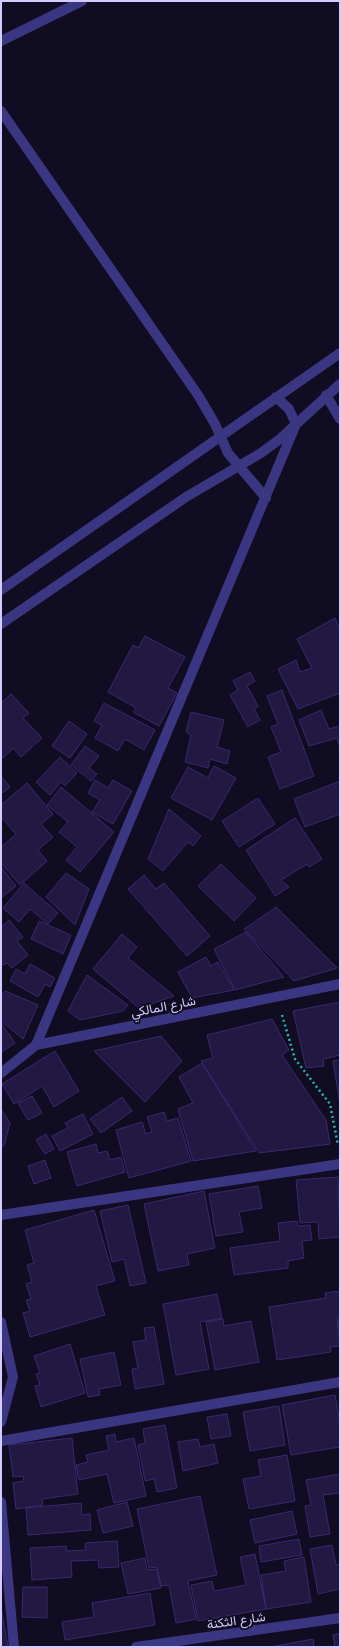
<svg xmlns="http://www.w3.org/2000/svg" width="341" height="1648" font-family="'Golos Text',Vazirmatn,sans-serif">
	<rect width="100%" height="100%" fill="#100c21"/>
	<path fill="#221842" stroke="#39296f" d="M335 618 340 629V693L298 709 278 669 296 660 300 672 312 668 297 639Z
		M145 636 185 657 168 688 177 693 159 726 133 712 136 708 108 692 133 645 138 648Z
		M250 672 255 681 247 686 258 706 254 709 260 720 248 727 230 695 238 690 233 681Z
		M282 690 314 776 280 789 268 757 281 752 271 727 278 724 267 696Z
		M11 694 29 713 23 718 42 738 21 757 13 748 3 758 1 756V703Z
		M104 703 155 730 144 750 125 739 118 751 95 738 102 725 94 721Z
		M321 710 329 729 340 726V748L337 738 309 746 299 720Z
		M191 712 224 720 217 747 230 751 227 764 210 759 208 768 185 762 191 735 186 732Z
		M69 721 87 734 70 758 52 746Z
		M85 746 99 756 89 768 97 774 91 781 71 765Z
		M60 757 77 773 65 786 61 782 50 795 36 782Z
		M214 766 236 778 212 820 171 798 188 767 208 778Z
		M1 776 10 787 1 794Z
		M95 780 108 788 113 780 132 791 113 824 92 812 100 800 88 793Z
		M340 781V814L305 827 294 799Z
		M27 783 53 814 41 824 53 837 38 850 47 861 20 885 1 863V847L16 834 1 817V805Z
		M61 787 114 832 80 872 66 860 77 847 59 832 68 822 47 805Z
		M258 798 275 824 239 847 222 821Z
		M169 809 201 836 193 846 188 842 163 871 148 859Z
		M295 818 322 859 309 867 307 864 281 880 289 887 275 896 246 850Z
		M221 864 256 898 234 921 198 886Z
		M1 867 16 886 1 898Z
		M66 873 89 889 75 925 46 897Z
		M144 875 156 889 164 883 210 936 187 956 128 889Z
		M24 883 58 913 48 924 30 909 19 922 3 908Z
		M276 907 337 968 294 981 244 929Z
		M9 920 23 937 17 941 28 955 12 968 7 963 1 966V927Z
		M39 921 71 935 63 954 31 939Z
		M246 932 284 977 235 990 214 949Z
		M122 934 137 947 128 958 174 996 139 1008 93 969Z
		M206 957 211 966 218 962 234 990 192 998 178 972Z
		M30 964 55 978 50 987 45 984 38 997 10 981 16 969 25 974Z
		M87 975 128 1005 123 1011 80 1020 68 1011Z
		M5 991 38 1005 23 1039 1 1021V996Z
		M340 1002V1055L323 1059 324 1066 306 1068 293 1011Z
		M272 1019 289 1050 282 1055 326 1120 330 1144 259 1153 201 1061 213 1058 207 1035Z
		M1 1023 15 1043 1 1052Z
		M161 1036 182 1061 145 1102 94 1051Z
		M55 1051 79 1091 54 1107 42 1086 14 1104 2 1084Z
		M340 1060V1104L333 1061Z
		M202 1063 256 1151 193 1161 178 1109 193 1103 179 1077Z
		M32 1096 42 1113 28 1120 18 1103Z
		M122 1097 132 1111 101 1133 90 1119Z
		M1 1109 10 1123 4 1146H1Z
		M164 1112 167 1121 178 1118 191 1161 129 1178 116 1130 142 1122 146 1134 152 1132 147 1117Z
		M83 1114 93 1134 60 1151 52 1136 68 1128 65 1123Z
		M46 1134 54 1149 45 1154 36 1140Z
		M96 1144 98 1153 107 1151 110 1160 121 1157 125 1172 77 1186 67 1152Z
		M45 1160 51 1178 34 1184 28 1166Z
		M338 1177 340 1237 319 1239 318 1222 300 1223 296 1180Z
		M258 1186 262 1208 239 1212 243 1232 216 1236 209 1194Z
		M204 1191 215 1248 187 1254 189 1265 158 1271 144 1204Z
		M128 1205 146 1283 130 1286 124 1259 112 1262 100 1211Z
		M94 1210 115 1281 96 1286 105 1315 30 1337 23 1313 30 1311 26 1300 31 1299 26 1284 32 1282 27 1265 34 1263 25 1230Z
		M297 1221 298 1226 310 1225 312 1240 302 1241 304 1258 288 1261V1268L234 1275 230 1248 280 1241 278 1223Z
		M340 1291V1319L337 1320 340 1346 330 1347 331 1352 277 1360 269 1307 326 1298 325 1293Z
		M217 1294 222 1318 200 1322 209 1369 176 1375 163 1304Z
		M223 1319 224 1326 251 1321 259 1362 215 1370 206 1322Z
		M338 1320H340V1337Z
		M154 1327 164 1384 135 1389 132 1369 138 1368 133 1342 146 1340 144 1328Z
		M70 1344 85 1393 41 1407 35 1386 40 1385 36 1374 40 1373 34 1356Z
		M114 1352 121 1385 99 1389 100 1395 88 1397 80 1359Z
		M335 1395 340 1423V1447L291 1455 282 1405Z
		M279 1406 285 1445 250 1451 243 1412Z
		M227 1414 231 1436 211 1439 207 1417Z
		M165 1425 177 1488 157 1492 154 1479 145 1481 138 1445 145 1443 143 1429Z
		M115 1434 116 1442 134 1438 146 1496 114 1503 107 1474 79 1480 76 1465 88 1462 86 1455 109 1450 106 1436Z
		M72 1438 78 1494 42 1499 43 1505 16 1509 13 1483 24 1481 23 1476 13 1477 9 1445Z
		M198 1439 200 1447 214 1444 218 1463 183 1471 178 1442Z
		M287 1455 295 1501 249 1509 243 1479 261 1476 258 1460Z
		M340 1474V1493L323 1495 330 1534 310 1537 305 1506 311 1505 306 1480Z
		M200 1496 217 1575 188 1581 196 1619 176 1623 169 1585 161 1586 157 1567 149 1568 137 1509Z
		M127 1502 133 1526 103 1533 97 1510Z
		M81 1503 82 1515 90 1514 91 1530 28 1535 26 1508Z
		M292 1511 297 1534 255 1543 250 1520Z
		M299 1539 302 1555 261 1562 259 1546Z
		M117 1541 119 1567 99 1568 98 1560 71 1561 72 1577 32 1580 30 1548 66 1546 67 1551 86 1550 85 1543Z
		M332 1545 336 1565 340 1564V1589L318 1594 310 1549Z
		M255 1554 266 1609 198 1621 191 1585 212 1581 214 1591 246 1585 240 1557Z
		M304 1557 311 1602 266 1609 261 1575 286 1571 284 1561Z
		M145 1558 147 1570 157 1569 161 1588 128 1594 121 1563Z
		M23 1587H47V1618L22 1617Z
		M150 1593 155 1625 65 1640 62 1622 94 1617 92 1603Z
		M1 1607 8 1647H1Z
		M340 1633V1647H335L333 1635Z
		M313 1639 314 1647H270Z"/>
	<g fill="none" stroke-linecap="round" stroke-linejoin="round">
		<path stroke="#2bb5b0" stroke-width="2.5" stroke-dasharray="2 3" stroke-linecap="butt" d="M282 1015 295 1059 330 1104 338 1145"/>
		<path stroke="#3b3681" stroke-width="10" d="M1 41 82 1
			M1 111 198 395 215 424 228 453 266 498
			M326 395 340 419
			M1 590 340 353
			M1 624 186 497 261 453 280 439 340 384
			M36 1045 296 424 289 409 276 397
			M1 1073 36 1045 340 984
			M1 1215 340 1164
			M1 1322 13 1377 1 1422
			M1 1441 340 1382
			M1 1502 14 1647
			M136 1647 340 1618"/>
	</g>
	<g text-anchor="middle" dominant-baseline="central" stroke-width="3.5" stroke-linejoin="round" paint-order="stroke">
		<g font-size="13" fill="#d4ccff" stroke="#100c21">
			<text transform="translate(163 1006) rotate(-11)">شارع المالكي</text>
			<text transform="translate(236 1620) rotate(-8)">شارع الثكنة</text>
		</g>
	</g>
	<rect width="341" height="1648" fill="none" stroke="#d4ccff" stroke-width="4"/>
</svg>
